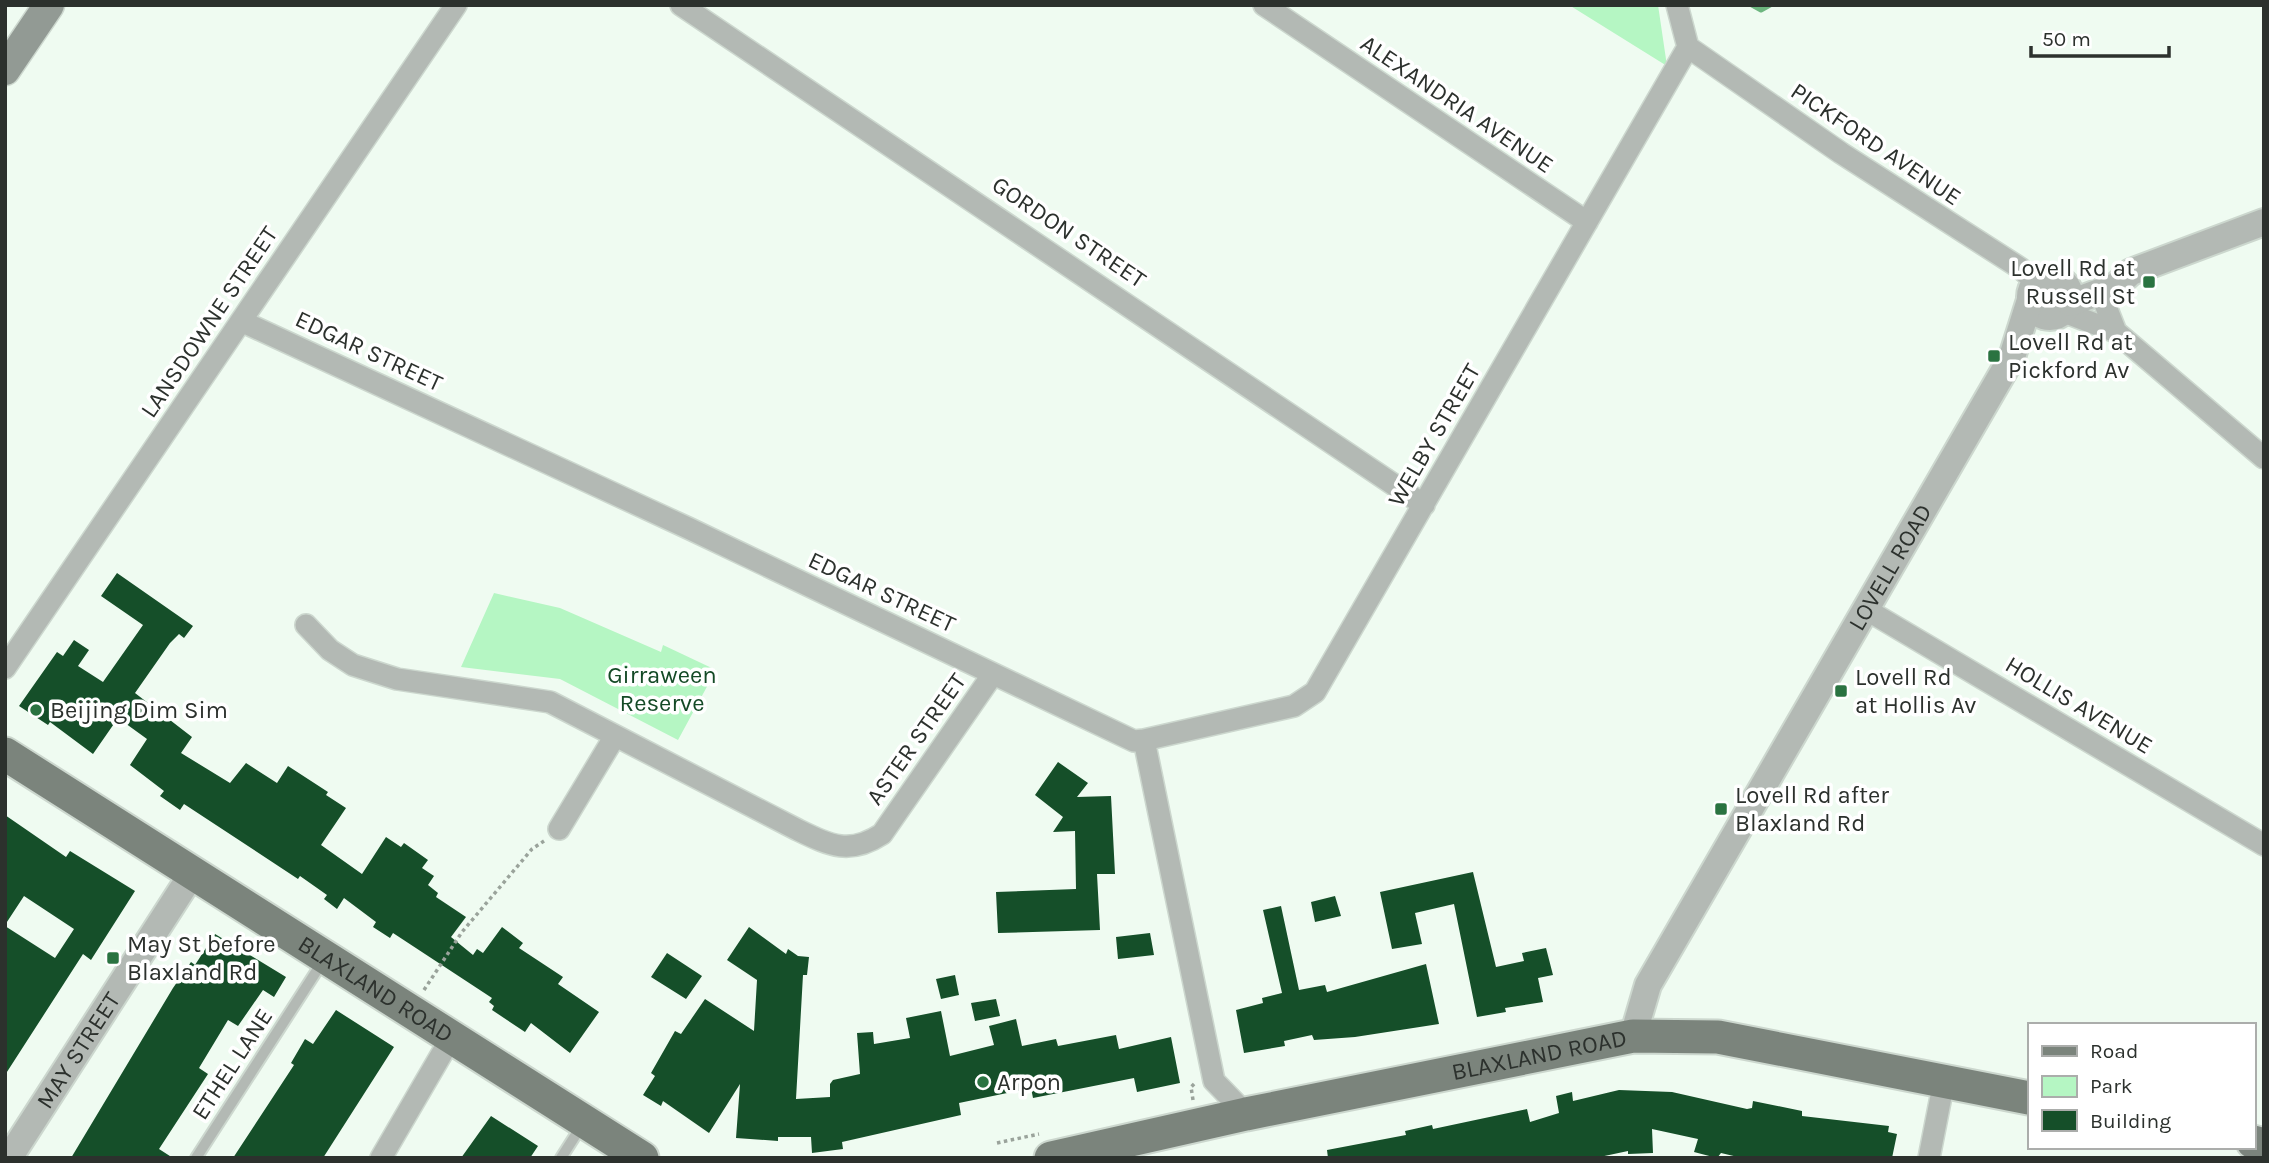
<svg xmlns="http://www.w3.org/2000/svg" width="2269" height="1163" font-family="Karla,sans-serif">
	<rect width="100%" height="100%" fill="#effbf1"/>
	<path fill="#b5f6c3" d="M1569 5H1658L1667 66Z
		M494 593 560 608 661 652 663 645 716 670 678 740 560 679 461 667Z"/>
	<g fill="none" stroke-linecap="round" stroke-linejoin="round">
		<path stroke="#6db67f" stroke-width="5" d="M1752 5 1761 10 1770 5"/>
	</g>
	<path fill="#154f29" d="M117 573 193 626 184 638 179 634 170 643 135 693 192 737 181 753 230 783 246 763 277 783 288 766 328 792 326 795 346 808 321 845 362 874 386 837 401 847 404 843 428 860 422 868 434 876 428 885 438 893 436 897 466 917 451 937 473 955 477 949 483 953 502 927 523 943 519 948 563 977 558 984 599 1012 570 1053 531 1023 525 1032 492 1010 494 1006 489 1002 492 998 393 933 390 938 373 927 376 922 344 898 337 909 324 899 327 895 300 876 298 879 184 804 180 810 160 796 164 791 130 765 147 739 118 718 93 754 50 722 48 725 19 706 57 652 63 656 74 640 89 650 78 666 103 682 143 625 101 596Z
		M1058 762 1088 783 1077 797 1111 796 1115 874H1097L1100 930 998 933 996 892 1076 889 1075 831 1053 832 1063 817 1035 795Z
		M5 815 66 857 70 851 135 891 91 960 83 954 5 1075V926L55 958 74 929 24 896 5 925Z
		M1473 872 1496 967 1524 961 1522 953 1546 948 1553 975 1538 978 1543 1002 1505 1008 1506 1012 1477 1017 1454 904 1415 913 1422 944 1392 949 1380 892Z
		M1335 896 1341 916 1315 922 1311 902Z
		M1281 906 1299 990 1325 985 1327 992 1426 964 1439 1024 1355 1037 1314 1040 1312 1035 1284 1041 1285 1046 1244 1053 1236 1010 1263 1003 1262 998 1282 993 1263 910Z
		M749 927 786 954 788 949 798 956 809 957 807 975H803L796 1099 830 1097V1084L833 1080 860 1074 857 1033 873 1032 874 1044 910 1038 906 1018 941 1011 950 1056 994 1045 989 1026 1016 1019 1022 1046 1056 1039 1058 1046 1116 1035 1119 1049 1171 1037 1180 1083 1137 1092 1134 1078 1033 1098 1031 1088 959 1103 961 1115 842 1142 843 1149 812 1153 811 1137H778V1141L736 1138 740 1084 709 1133 663 1101 661 1106 643 1095 655 1076 651 1073 675 1031 681 1034 705 999 754 1031 757 980 727 960Z
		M1150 933 1154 955 1118 959 1116 937Z
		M215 934 286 977 274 997 263 990 238 1026 228 1020 199 1068 208 1074 159 1149 173 1158H71L173 988 191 962 195 965Z
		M667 953 702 976 686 999 651 977Z
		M955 975 959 995 941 999 936 979Z
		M996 999 1000 1016 975 1021 971 1003Z
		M336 1010 394 1047 323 1158H233L294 1065 291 1063 305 1039 313 1044Z
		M1619 1090 1672 1092 1747 1109 1752 1108 1753 1101 1802 1111V1116L1889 1126 1888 1132 1897 1134 1892 1158H1742L1721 1153 1717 1158 1694 1152 1698 1139 1652 1129 1653 1153 1628 1154V1151L1595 1158H1328L1327 1150 1406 1135 1405 1131 1432 1125 1433 1129 1527 1109 1530 1122 1559 1113 1556 1096 1572 1092 1573 1101Z
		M491 1116 538 1146 530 1158H461Z"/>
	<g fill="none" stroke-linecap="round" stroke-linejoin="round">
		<g stroke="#ccd7ce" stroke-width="14">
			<path id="service" d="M196 1158 323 961
				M561 1158 582 1125"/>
		</g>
		<g stroke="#ccd7ce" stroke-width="24">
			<path id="minor" d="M681 5 1424 505
				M1264 5 1587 222
				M1677 5 1688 47 1841 153 2020 268 2036 282
				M2064 312 2116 332 2264 458
				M241 321 688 528 1134 741 1144 740 1294 706 1315 692 1688 47
				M2116 332 2105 304 2116 286
				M1867 610 2264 845
				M306 625 330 650 353 665 397 679 550 702 798 830C831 846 850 855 882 834L993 674
				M5 668 456 5
				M1144 740 1214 1081 1246 1114
				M559 829 615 736
				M381 1158 451 1038
				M1929 1158 1944 1081"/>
		</g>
		<g stroke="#ccd7ce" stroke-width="30">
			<g id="tertiary">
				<circle cx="2050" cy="297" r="20"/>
				<path d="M2070 303 2116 286 2131 272 2264 222"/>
				<path id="s1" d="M1633 1036 1648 985 2012 357 2030 300"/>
				<path id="s2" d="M9 1158 192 874"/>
			</g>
		</g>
		<g stroke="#ccd7ce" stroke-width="33">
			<path id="secondary" d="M5 70 49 5"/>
		</g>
		<g stroke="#ccd7ce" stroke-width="37">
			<g id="primary">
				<path id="s3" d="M5 754 642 1158"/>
				<path d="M2253 1142 2264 1145"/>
				<path id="s4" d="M1051 1158 1246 1114 1633 1036 1718 1037 2029 1098"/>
			</g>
		</g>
		<path stroke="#9aa39b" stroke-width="3.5" stroke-dasharray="3.5 3.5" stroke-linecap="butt" d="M424 990 462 932 532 849 544 841
			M1193 1100 1191 1087 1196 1082
			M997 1143 1039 1134"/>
		<use href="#service" stroke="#b3b9b4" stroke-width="10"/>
		<use href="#minor" stroke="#b3b9b4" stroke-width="21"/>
		<use href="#tertiary" stroke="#b3b9b4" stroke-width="26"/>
		<use href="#secondary" stroke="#929a94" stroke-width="30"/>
		<use href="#primary" stroke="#7b847c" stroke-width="33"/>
	</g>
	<g fill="#2a7341" stroke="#fff" stroke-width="2.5">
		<rect x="2142" y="275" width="14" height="14" rx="3.5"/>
		<rect x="1987" y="349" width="14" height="14" rx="3.5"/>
		<rect x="1834" y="684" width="14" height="14" rx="3.5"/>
		<circle cx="36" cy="710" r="7"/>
		<rect x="1714" y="802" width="14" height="14" rx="3.5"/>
		<rect x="106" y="951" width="14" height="14" rx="3.5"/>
		<circle cx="983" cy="1082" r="7"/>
	</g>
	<g text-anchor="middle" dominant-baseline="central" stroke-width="7" stroke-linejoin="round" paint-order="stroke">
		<g font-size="24" fill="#2c312d" stroke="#fff">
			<text transform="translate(1457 104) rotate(34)">ALEXANDRIA AVENUE</text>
			<text transform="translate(1876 144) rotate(34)">PICKFORD AVENUE</text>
			<text transform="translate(1069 232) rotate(34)">GORDON STREET</text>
			<text transform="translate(209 322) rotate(-56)">LANSDOWNE STREET</text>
			<text transform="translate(369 351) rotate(25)">EDGAR STREET</text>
			<text transform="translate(1434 435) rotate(-60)">WELBY STREET</text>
			<text stroke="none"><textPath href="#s1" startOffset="536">LOVELL ROAD</textPath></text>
			<text transform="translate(882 592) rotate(25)">EDGAR STREET</text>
			<text transform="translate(2079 705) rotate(31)">HOLLIS AVENUE</text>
			<text transform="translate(916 739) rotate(-55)">ASTER STREET</text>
			<text stroke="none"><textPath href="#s3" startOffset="439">BLAXLAND ROAD</textPath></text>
			<text stroke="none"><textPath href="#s2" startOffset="128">MAY STREET</textPath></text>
			<text stroke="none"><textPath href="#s4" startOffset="499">BLAXLAND ROAD</textPath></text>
			<text transform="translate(232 1064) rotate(-57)">ETHEL LANE</text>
		</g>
		<g font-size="24" fill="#2c312d" stroke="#fff" text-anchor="start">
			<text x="2135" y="268" text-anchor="end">Lovell Rd at<tspan x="2135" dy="28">Russell St</tspan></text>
			<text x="2008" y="342">Lovell Rd at<tspan x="2008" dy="28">Pickford Av</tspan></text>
			<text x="1855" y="677">Lovell Rd<tspan x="1855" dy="28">at Hollis Av</tspan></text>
			<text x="50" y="710">Beijing Dim Sim</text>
			<text x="1735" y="795">Lovell Rd after<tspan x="1735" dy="28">Blaxland Rd</tspan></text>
			<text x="127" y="944">May St before<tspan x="127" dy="28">Blaxland Rd</tspan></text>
			<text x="997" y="1082">Arpon</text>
		</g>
		<g font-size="24" fill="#144a26" stroke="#fff">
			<text x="662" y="675">Girraween<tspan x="662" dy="28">Reserve</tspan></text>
		</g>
	</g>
	<rect width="2269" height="1163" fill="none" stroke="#2c312d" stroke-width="14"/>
	<rect x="2028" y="1023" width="228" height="126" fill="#ffffff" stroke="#abadab" stroke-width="2"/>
	<rect x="2042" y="1046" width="35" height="10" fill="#7b847c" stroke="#abadab" stroke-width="2"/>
	<text x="2090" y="1058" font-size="21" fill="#2c312d">Road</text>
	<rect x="2042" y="1076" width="35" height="21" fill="#b5f6c3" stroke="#abadab" stroke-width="2"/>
	<text x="2090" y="1093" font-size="21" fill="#2c312d">Park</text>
	<rect x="2042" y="1110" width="35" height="21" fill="#154f29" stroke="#abadab" stroke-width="2"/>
	<text x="2090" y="1128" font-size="21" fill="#2c312d">Building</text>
	<path d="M2031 46v10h138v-10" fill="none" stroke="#2c312d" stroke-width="3.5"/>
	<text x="2042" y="46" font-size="21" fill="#2c312d" stroke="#ffffff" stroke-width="5" paint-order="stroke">50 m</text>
</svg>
